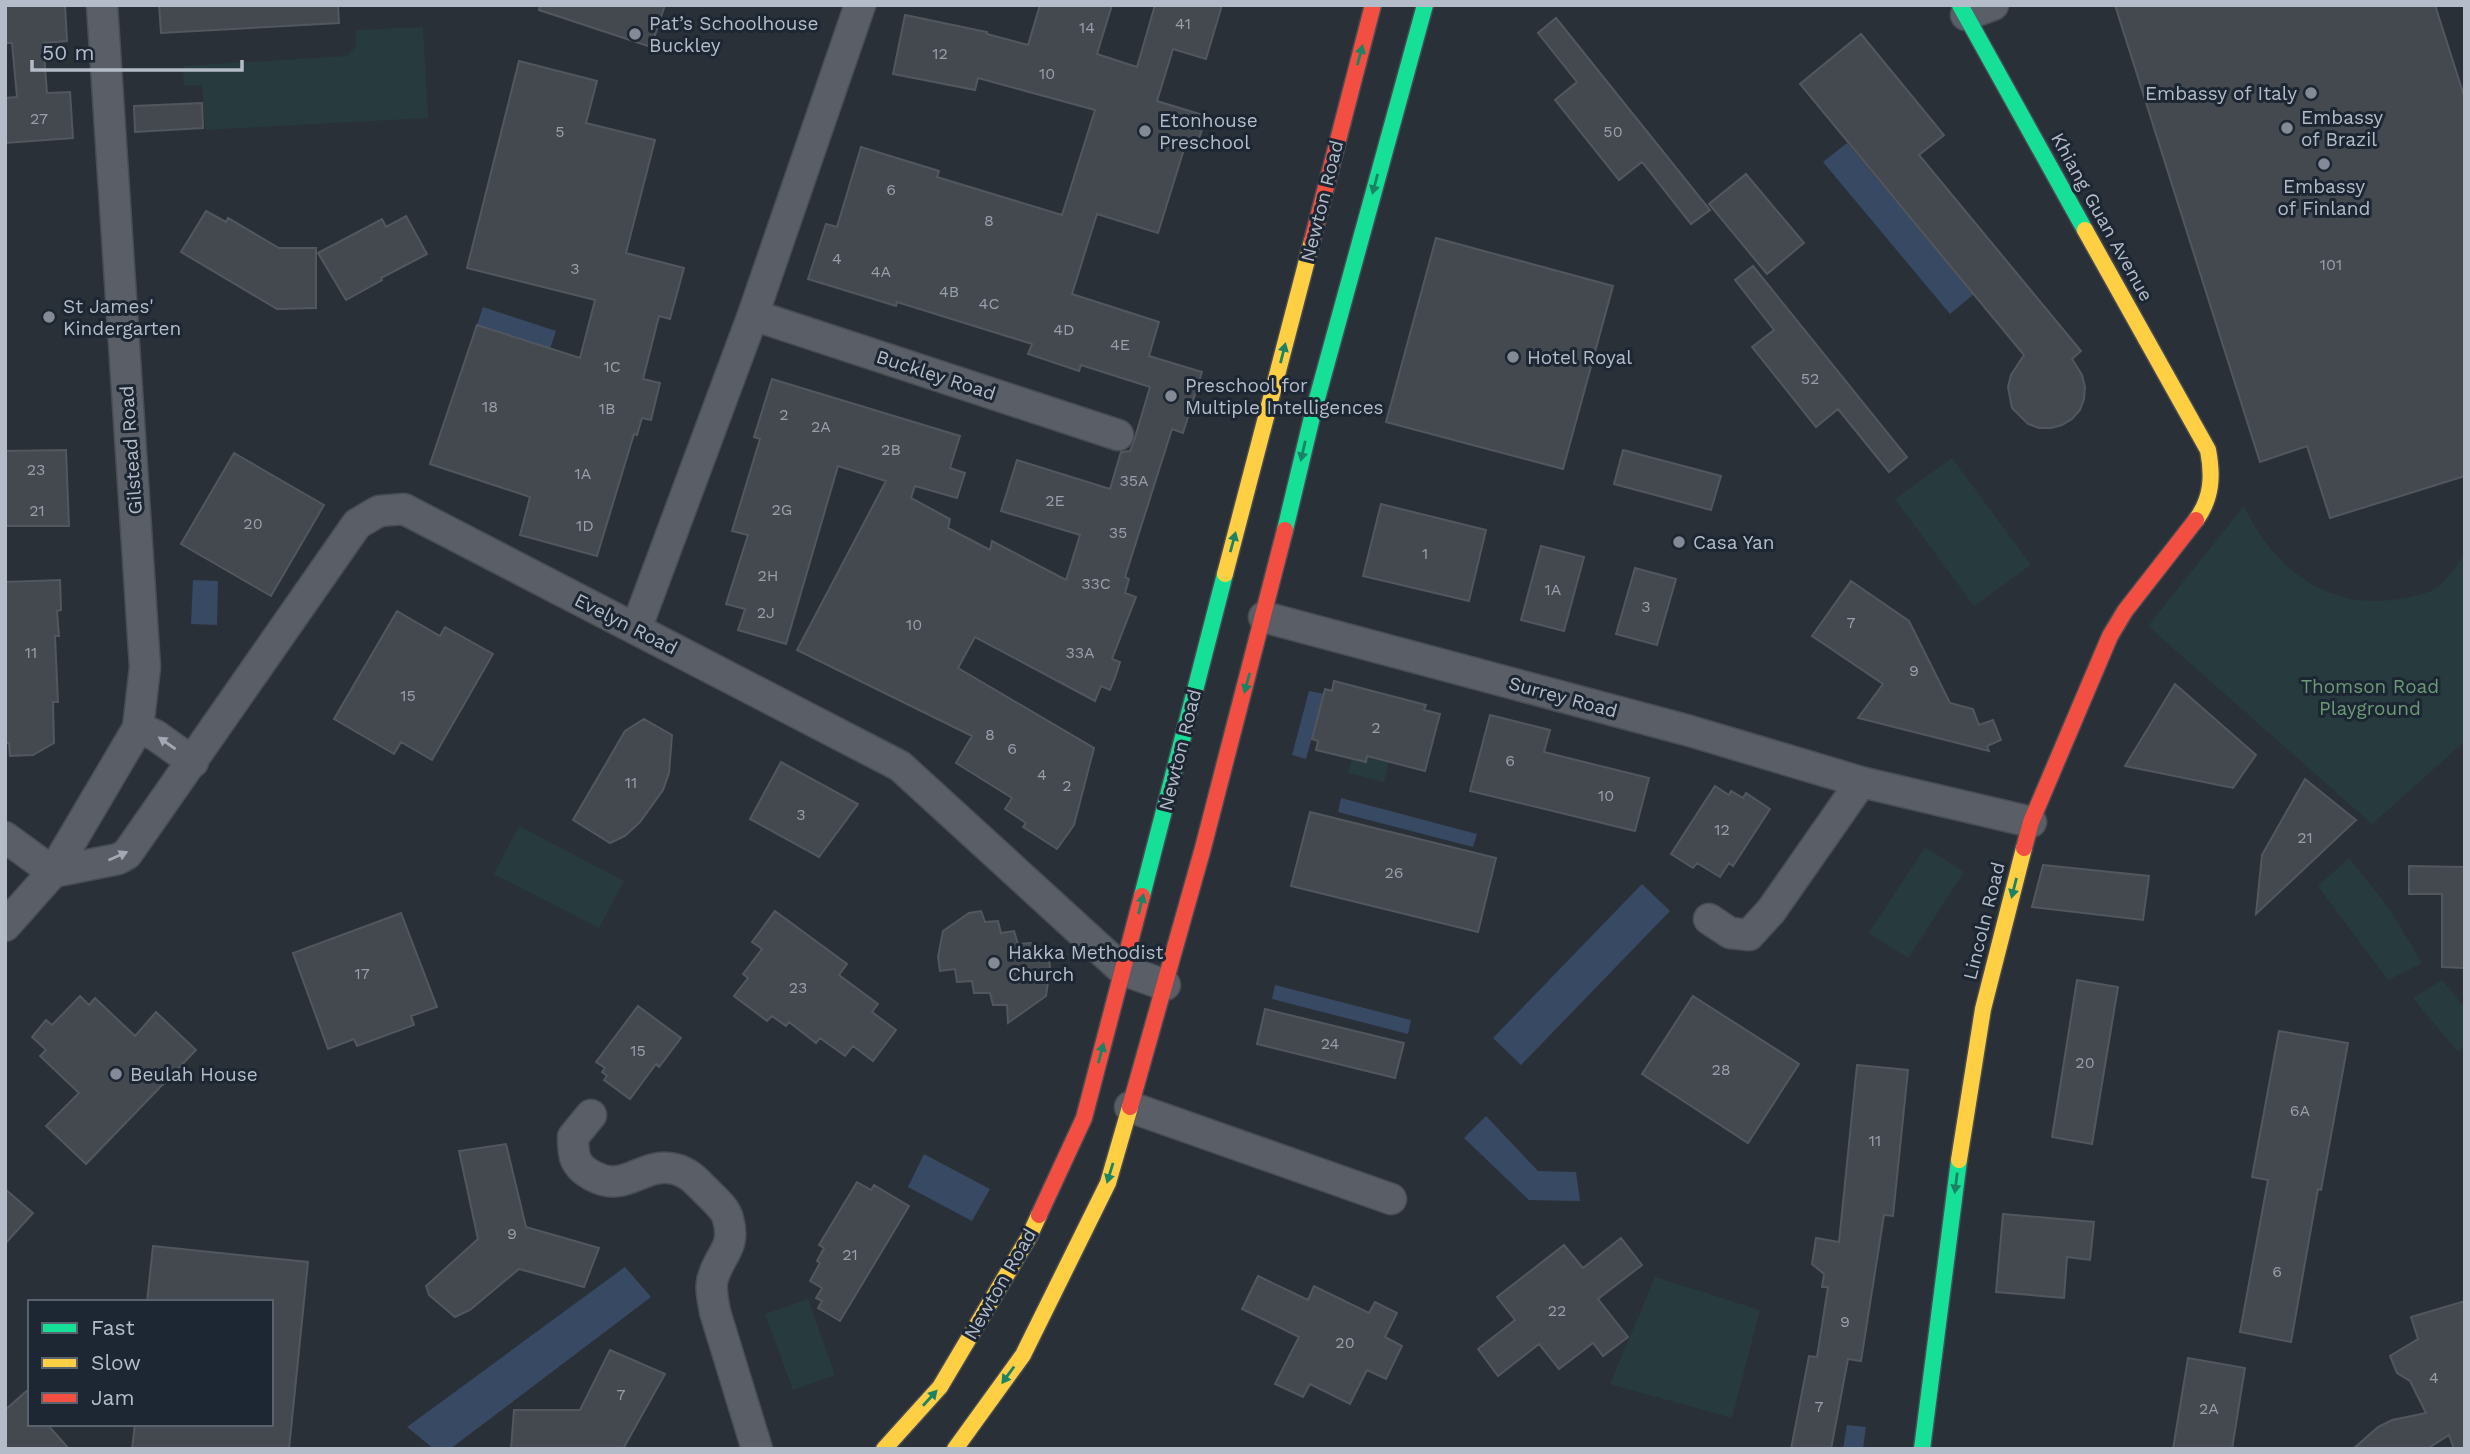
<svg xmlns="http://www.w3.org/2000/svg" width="2470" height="1454" font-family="'Work Sans',sans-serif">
	<rect width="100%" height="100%" fill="#2a3038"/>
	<path fill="#273a3e" d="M423 27 428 118 205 130 202 85H184L183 66 347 56 356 46V30Z
		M1952 458 2031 565 1974 606 1895 499Z
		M2244 506C2272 565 2322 608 2391 600 2404 598 2421 596 2433 590 2446 583 2456 565 2465 554V741L2372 824 2148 626Z
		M1353 754 1389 763 1384 782 1348 773Z
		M519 826 624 881 599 928 494 874Z
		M1925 847 1964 872 1908 958 1869 933Z
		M2349 858 2389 908 2422 963 2388 980 2318 886Z
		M2442 980 2465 1008V1047L2457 1051 2413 998Z
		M1655 1277 1760 1310 1732 1418 1610 1384Z
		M808 1299 835 1375 793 1390 765 1314Z"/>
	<path fill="#384963" d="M1847 143 1974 294 1950 314 1823 162Z
		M483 307 556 331 550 349 477 325Z
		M193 580 218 581 217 625 191 624Z
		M1309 691 1324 694 1306 759 1292 755Z
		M1341 798 1477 834 1473 847 1338 812Z
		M1642 884 1670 911 1521 1065 1493 1038Z
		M1275 985 1411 1020 1408 1034 1272 999Z
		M1486 1116 1538 1171 1576 1172 1580 1201 1529 1200 1464 1138Z
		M924 1154 990 1189 972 1221 908 1187Z
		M625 1267 651 1297 450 1449H434L407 1427Z
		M1847 1425 1866 1427 1863 1449H1843Z"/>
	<path fill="#444950" stroke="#52575f" stroke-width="2" d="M5 5H65L67 41 44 43 45 68 47 93 70 92 73 138 5 143V98L17 97 12 43H5Z
		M159 5H338L339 23 161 33Z
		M540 5H665L651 47 539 10Z
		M1040 5H1112L1097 54 1137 67 1155 5H1222L1206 59 1173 49 1157 101 1206 116 1196 149 1185 146 1158 233 1097 214 1072 294 1159 322 1149 356 1202 372 1183 433 1172 429 1125 577 1129 579 1125 593 1136 597 1112 659 1120 662 1116 675 1110 690 1101 686 1095 701 975 637 958 668 1094 748 1074 825 1057 849 1023 827 1026 823 1005 809 1012 798 956 763 972 736 797 650 886 481 838 466 786 644 738 630 745 609 726 604 748 535 732 531 760 439 754 437 772 379 960 436 950 468 965 473 957 498 915 486 911 498 950 519 948 528 990 550 992 541 1066 580 1080 535 1001 511 1017 460 1110 489 1121 452 1130 451 1134 441 1150 387 1081 365 1079 371 1028 354 1032 344 897 302 896 306 808 279 826 224 837 227 861 147 939 171 937 177 1062 215 1095 110 978 78 975 90 893 74 905 15 987 32V34L1028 45Z
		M2115 5H2435L2465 99V476L2330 518 2307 446 2260 462Z
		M1556 18 1710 210 1691 224 1642 162 1619 180 1555 100 1577 82 1538 33Z
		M1861 34 1944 135 1919 155 2081 351 2072 359 2082 375 2085 387 2084 399 2080 410 2072 419 2062 425 2051 428H2039L2028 424 2012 408 2008 387 2011 375 2024 355 1800 84Z
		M519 61 597 81 586 123 655 140 626 253 684 268 670 319 659 316 643 379 660 383 651 420 642 418 637 435 634 434 597 556 520 535 530 497 430 464 477 325 580 358 595 300 467 268Z
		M202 103 203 128 135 132 134 106Z
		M1746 174 1804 243 1767 274 1709 204Z
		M206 211 226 222 228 218 279 248H316V308L277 309 181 252Z
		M406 216 427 254 381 278 382 280 346 300 318 253 382 219 386 227Z
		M1436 238 1613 286 1563 469 1386 422Z
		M1753 266 1907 457 1889 472 1838 409 1816 427 1752 347 1774 330 1735 280Z
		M66 450 69 526H5V451Z
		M1623 450 1721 476 1711 510 1614 484Z
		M234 453 324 505 271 596 181 544Z
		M1381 504 1486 530 1469 601 1363 576Z
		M1541 546 1584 557 1564 631 1521 620Z
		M1635 568 1676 579 1657 645 1616 634Z
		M60 580 61 610 57 611 59 636H55L58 702H53L54 743 33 755 10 756 9 743H5V582Z
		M1851 581 1909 621 1950 703 1973 709 1979 725 1993 720 2001 740 1987 746 1989 751 1858 718 1883 684 1812 636Z
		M397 611 440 636 445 627 493 654 432 760 401 742 394 754 334 719Z
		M1334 681 1426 705 1424 710 1440 714 1425 771 1367 756 1366 762 1316 750 1318 741 1312 739 1325 689 1332 691Z
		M2175 684 2256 755 2233 788 2125 766Z
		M1490 715 1550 730 1544 752 1649 778 1635 831 1470 791Z
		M644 719 672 735 669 773 663 790 640 822 625 836 610 843 573 820 625 731Z
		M781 762 858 804 819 857 750 819Z
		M2305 779 2356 820 2256 914 2262 855Z
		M1715 786 1729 795 1731 791 1743 798 1746 793 1770 809 1733 866 1729 863 1720 877 1697 863 1693 868 1671 854Z
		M1310 812 1496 858 1478 932 1291 886Z
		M2043 865 2149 876 2143 920 2032 907Z
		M2409 866 2465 867V968L2442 967V894H2409Z
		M775 911 847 964 839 975 878 1004 872 1012 896 1030 873 1061 853 1046 845 1056 820 1038 816 1043 789 1022 786 1026 772 1016 767 1021 734 996 748 978 743 974 762 949 752 942Z
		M981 911 985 922 998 921 1001 933 1014 931 1018 944 1031 943 1038 957 1049 954 1050 969 1046 996 1008 1023 1007 1005H993L990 993H974L972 981 957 982 955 969 940 971 938 957 943 931 969 913Z
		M401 913 437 1007 411 1016 414 1025 357 1046 354 1039 328 1049 293 953Z
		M2077 980 2118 987 2092 1144 2052 1137Z
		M80 996 89 1005 95 998 135 1036 156 1012 196 1050 86 1164 46 1126 79 1093 40 1056 46 1050 32 1037 46 1020 52 1025Z
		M1693 996 1799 1064 1748 1143 1642 1074Z
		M638 1006 681 1038 659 1067 656 1064 630 1099 604 1080 607 1076 602 1072 605 1068 596 1062Z
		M1265 1009 1404 1043 1395 1078 1257 1044Z
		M2279 1031 2348 1043 2321 1190 2318 1189 2291 1342 2240 1332 2268 1180 2252 1177Z
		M1857 1065 1908 1070 1893 1216 1884 1215 1861 1361 1848 1359 1831 1449H1791L1809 1356 1817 1357 1828 1287H1822L1824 1274 1812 1264 1816 1238 1839 1242Z
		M506 1144 526 1227 599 1248 584 1287 519 1269 470 1310 455 1317 429 1295 426 1286 478 1239 459 1151Z
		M857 1182 871 1190 874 1185 909 1206 840 1321 818 1308 822 1301 816 1298 822 1288 810 1281 820 1263 817 1261 824 1248 819 1245Z
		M5 1189 33 1213 5 1244Z
		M2003 1214 2094 1222 2090 1260 2067 1257 2064 1298 1996 1292Z
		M1621 1238 1642 1265 1598 1299 1628 1337 1603 1356 1593 1343 1559 1369 1539 1344 1498 1376 1478 1349 1515 1320 1497 1297 1564 1245 1583 1268Z
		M153 1246 308 1262 289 1449H132L135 1424H271V1302H147Z
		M1258 1276 1308 1300 1314 1286 1369 1313 1375 1302 1397 1313 1385 1337 1402 1346 1386 1379 1367 1370 1350 1404 1310 1384 1303 1397 1275 1384 1299 1337 1242 1309Z
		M2465 1301V1449H2454L2449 1435 2427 1449H2353L2378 1427 2392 1420 2426 1413 2410 1381 2397 1373 2390 1356 2418 1339 2411 1317Z
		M610 1350 665 1374 623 1449H511L514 1410H580Z
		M2188 1358 2245 1368 2232 1449H2173Z
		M30 1388V1424H47L69 1449H5V1410Z"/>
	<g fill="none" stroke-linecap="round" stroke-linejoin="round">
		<g stroke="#484c53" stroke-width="33">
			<path id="street" d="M1966 15 1993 5
				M753 315 1118 435
				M1264 617 1690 731 1861 782 2031 822
				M636 629 753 315 860 5
				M138 728 155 735 193 762
				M5 837 53 872
				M53 872 118 859 127 854 357 524 379 511 404 509 900 766 1123 970 1165 985
				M1709 919 1730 933 1749 935 1771 911 1861 782
				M5 926 53 872 138 728 145 667 102 5
				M1130 1107 1391 1199
				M591 1115 573 1137C573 1156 574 1166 593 1176 627 1194 642 1161 675 1169 688 1172 696 1181 705 1190 713 1198 726 1209 728 1219 736 1247 721 1253 714 1275 709 1286 713 1300 715 1312L757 1449"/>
		</g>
		<g stroke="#484c53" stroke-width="19">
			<path id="fast" d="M1960 5 2085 230
				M1285 530 1312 417 1425 5
				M1142 896 1225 574
				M1922 1449 1959 1160"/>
		</g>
		<g stroke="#484c53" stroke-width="19">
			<path id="slow" d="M2085 230 2208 450C2213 476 2212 498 2196 520
				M1225 574 1312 241
				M1959 1160 1983 1009 2024 848
				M884 1449 940 1387 1029 1237 1039 1215
				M955 1449 1023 1355 1108 1183 1130 1107"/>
		</g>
		<g stroke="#484c53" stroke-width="19">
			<path id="jam" d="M1312 241 1373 5
				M2024 848 2031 822 2110 636 2125 611 2196 520
				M1130 1107 1203 848 1285 530
				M1039 1215 1084 1118 1142 896"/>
		</g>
		<use href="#street" stroke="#5a5e66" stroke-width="30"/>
		<use href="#fast" stroke="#16e098" stroke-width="16"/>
		<use href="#slow" stroke="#ffcf43" stroke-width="16"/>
		<use href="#jam" stroke="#f24e42" stroke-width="16"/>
	</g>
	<defs><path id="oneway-solid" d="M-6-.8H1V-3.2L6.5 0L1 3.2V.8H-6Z" transform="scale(1.75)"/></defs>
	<g fill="#1a8366">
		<use href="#oneway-solid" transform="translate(1360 55) rotate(-75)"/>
		<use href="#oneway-solid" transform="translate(1375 184) rotate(105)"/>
		<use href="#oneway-solid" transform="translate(1283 353) rotate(-76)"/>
		<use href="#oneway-solid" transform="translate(1303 451) rotate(103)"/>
		<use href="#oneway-solid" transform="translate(1233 542) rotate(-75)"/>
		<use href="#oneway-solid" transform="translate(1247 683) rotate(105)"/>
		<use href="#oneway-solid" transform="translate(2014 888) rotate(104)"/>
		<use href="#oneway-solid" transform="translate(1141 904) rotate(-76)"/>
		<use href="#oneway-solid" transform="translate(1101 1053) rotate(-75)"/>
		<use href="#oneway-solid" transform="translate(1110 1173) rotate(107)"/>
		<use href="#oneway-solid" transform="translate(1956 1183) rotate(97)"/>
		<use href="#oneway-solid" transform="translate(1008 1375) rotate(126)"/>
		<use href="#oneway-solid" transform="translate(930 1398) rotate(-48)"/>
	</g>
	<g fill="#a2a9b5">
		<use href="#oneway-solid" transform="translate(167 743) rotate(-145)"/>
		<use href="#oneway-solid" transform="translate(118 856) rotate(-24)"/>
	</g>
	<g fill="#848b96" stroke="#1d2633" stroke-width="2.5">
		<circle cx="635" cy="34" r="7"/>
		<circle cx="2311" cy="93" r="7"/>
		<circle cx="2287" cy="128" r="7"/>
		<circle cx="1145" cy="131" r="7"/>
		<circle cx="2324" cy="164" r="7"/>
		<circle cx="49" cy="317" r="7"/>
		<circle cx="1513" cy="357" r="7"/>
		<circle cx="1171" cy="396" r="7"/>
		<circle cx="1679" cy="542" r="7"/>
		<circle cx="994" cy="963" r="7"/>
		<circle cx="116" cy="1074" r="7"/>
	</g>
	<g text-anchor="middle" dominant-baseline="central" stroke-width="6" stroke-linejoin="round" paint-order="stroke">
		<g font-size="16" fill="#989fab">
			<text x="1183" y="23">41</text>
			<text x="1087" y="27">14</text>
			<text x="940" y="53">12</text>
			<text x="1047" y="73">10</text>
			<text x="39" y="118">27</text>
			<text x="560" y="131">5</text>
			<text x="1613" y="131">50</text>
			<text x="891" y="189">6</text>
			<text x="989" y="220">8</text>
			<text x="837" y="258">4</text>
			<text x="2331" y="264">101</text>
			<text x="575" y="268">3</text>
			<text x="881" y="271">4A</text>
			<text x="949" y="291">4B</text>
			<text x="989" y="303">4C</text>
			<text x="1064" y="329">4D</text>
			<text x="1120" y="344">4E</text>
			<text x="612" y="366">1C</text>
			<text x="1810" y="378">52</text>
			<text x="490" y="406">18</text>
			<text x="607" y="408">1B</text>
			<text x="784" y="414">2</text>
			<text x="821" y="426">2A</text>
			<text x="891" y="449">2B</text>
			<text x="36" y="469">23</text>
			<text x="583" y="473">1A</text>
			<text x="1134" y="480">35A</text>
			<text x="1055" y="500">2E</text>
			<text x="782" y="509">2G</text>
			<text x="37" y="510">21</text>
			<text x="253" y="523">20</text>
			<text x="585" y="525">1D</text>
			<text x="1118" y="532">35</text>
			<text x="1425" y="553">1</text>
			<text x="768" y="575">2H</text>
			<text x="1096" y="583">33C</text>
			<text x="1553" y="589">1A</text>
			<text x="1646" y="606">3</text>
			<text x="766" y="612">2J</text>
			<text x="1851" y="622">7</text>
			<text x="914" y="624">10</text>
			<text x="31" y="652">11</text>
			<text x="1080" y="652">33A</text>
			<text x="1914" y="670">9</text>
			<text x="408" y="695">15</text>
			<text x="1376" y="727">2</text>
			<text x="990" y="734">8</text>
			<text x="1012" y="748">6</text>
			<text x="1510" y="760">6</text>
			<text x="1042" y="774">4</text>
			<text x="631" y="782">11</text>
			<text x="1067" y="785">2</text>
			<text x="1606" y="795">10</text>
			<text x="801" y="814">3</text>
			<text x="1722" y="829">12</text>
			<text x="2305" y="837">21</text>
			<text x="1394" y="872">26</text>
			<text x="362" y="973">17</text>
			<text x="798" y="987">23</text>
			<text x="1330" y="1043">24</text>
			<text x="638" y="1050">15</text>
			<text x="2085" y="1062">20</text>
			<text x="1721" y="1069">28</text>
			<text x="2300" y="1110">6A</text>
			<text x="1875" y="1140">11</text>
			<text x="512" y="1233">9</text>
			<text x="850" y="1254">21</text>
			<text x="2277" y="1271">6</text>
			<text x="1557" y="1310">22</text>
			<text x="1845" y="1321">9</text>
			<text x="1345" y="1342">20</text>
			<text x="2434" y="1377">4</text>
			<text x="621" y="1394">7</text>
			<text x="1819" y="1406">7</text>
			<text x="2209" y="1408">2A</text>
		</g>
		<g font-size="19" fill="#b4bcc9" stroke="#1d2633" text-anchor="start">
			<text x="649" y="23">Pat’s Schoolhouse<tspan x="649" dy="22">Buckley</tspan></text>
			<text x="2297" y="93" text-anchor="end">Embassy of Italy</text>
			<text x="2301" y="117">Embassy<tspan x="2301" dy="22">of Brazil</tspan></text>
			<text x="1159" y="120">Etonhouse<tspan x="1159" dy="22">Preschool</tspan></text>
			<text x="2324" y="186" text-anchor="middle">Embassy<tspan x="2324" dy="22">of Finland</tspan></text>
			<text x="63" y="306">St James'<tspan x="63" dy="22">Kindergarten</tspan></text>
			<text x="1527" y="357">Hotel Royal</text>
			<text x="1185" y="385">Preschool for<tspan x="1185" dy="22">Multiple Intelligences</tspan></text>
			<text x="1693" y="542">Casa Yan</text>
			<text x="1008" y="952">Hakka Methodist<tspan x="1008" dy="22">Church</tspan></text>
			<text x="130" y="1074">Beulah House</text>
		</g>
		<g font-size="19" fill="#b4bcc9" stroke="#1d2633">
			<text transform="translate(1322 201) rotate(-76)">Newton Road</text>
			<text transform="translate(2102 217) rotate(61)">Khiang Guan Avenue</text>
			<text transform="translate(936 375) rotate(18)">Buckley Road</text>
			<text transform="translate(131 450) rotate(-94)">Gilstead Road</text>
			<text transform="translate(626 624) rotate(27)">Evelyn Road</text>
			<text transform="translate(1563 697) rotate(15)">Surrey Road</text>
			<text transform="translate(1180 750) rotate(-76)">Newton Road</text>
			<text transform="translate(1984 921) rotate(-76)">Lincoln Road</text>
			<text transform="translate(1000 1284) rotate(-60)">Newton Road</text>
		</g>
		<g font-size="19" fill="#6b9a76" stroke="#1d2633">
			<text x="2370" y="686">Thomson Road<tspan x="2370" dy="22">Playground</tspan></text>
		</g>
	</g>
	<rect width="2470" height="1454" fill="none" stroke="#b4bcc9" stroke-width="14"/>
	<rect x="28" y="1300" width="245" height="126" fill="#1d2633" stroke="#59626f" stroke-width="2"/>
	<rect x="42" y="1323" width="35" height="10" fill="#16e098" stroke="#59626f" stroke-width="2"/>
	<text x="91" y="1335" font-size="21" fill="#b4bcc9">Fast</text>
	<rect x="42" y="1358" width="35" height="10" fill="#ffcf43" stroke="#59626f" stroke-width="2"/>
	<text x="91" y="1370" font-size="21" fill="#b4bcc9">Slow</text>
	<rect x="42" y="1393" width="35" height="10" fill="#f24e42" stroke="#59626f" stroke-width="2"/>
	<text x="91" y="1405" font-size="21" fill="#b4bcc9">Jam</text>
	<path d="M32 60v10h210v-10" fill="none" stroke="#b4bcc9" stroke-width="3.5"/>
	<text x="42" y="60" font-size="21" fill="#b4bcc9" stroke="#1d2633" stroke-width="5" paint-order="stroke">50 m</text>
</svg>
